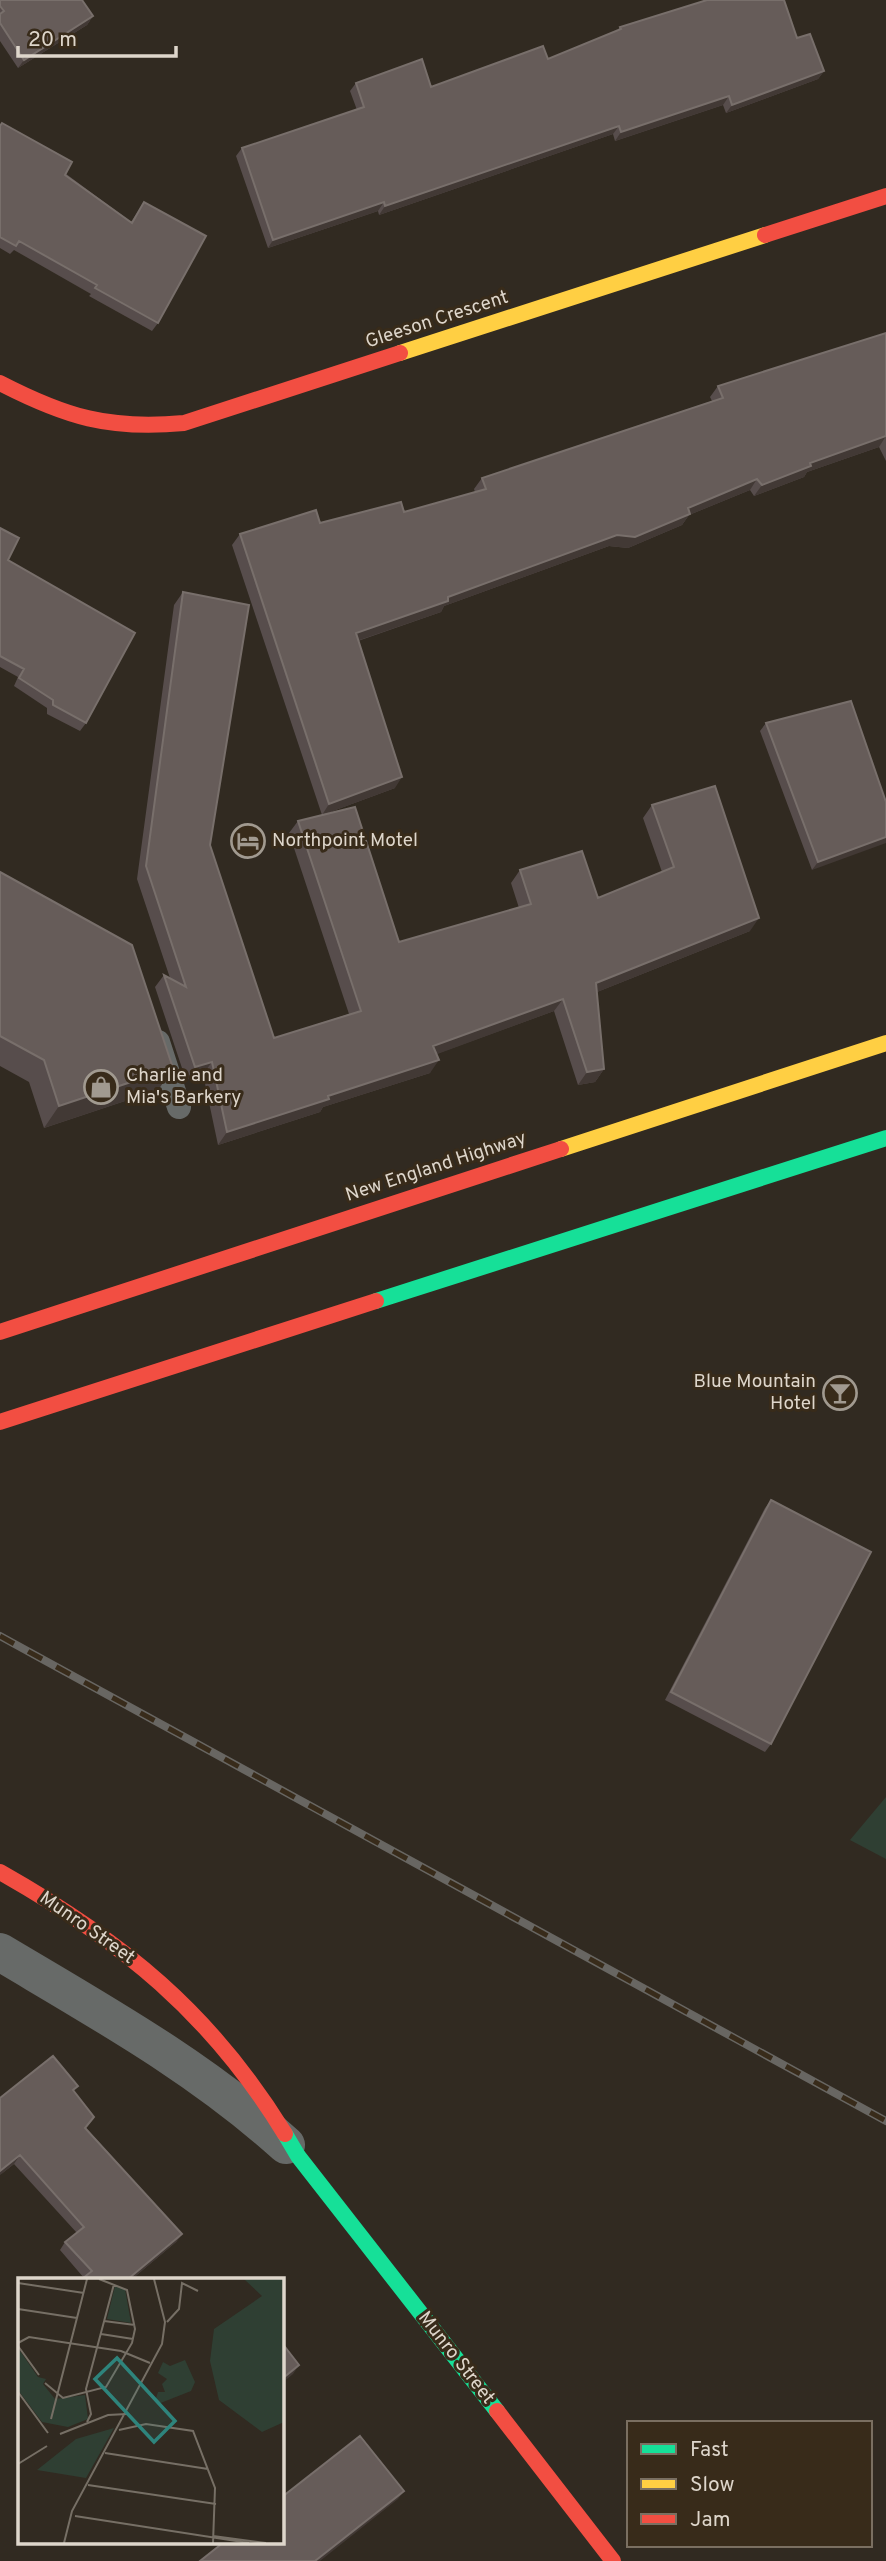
<svg xmlns="http://www.w3.org/2000/svg" width="886" height="2561" font-family="Overpass,sans-serif">
	<rect width="100%" height="100%" fill="#312a21"/>
	<path fill="#2f3f33" d="M886 1797V1859L850 1840Z"/>
	<g fill="none" stroke-linecap="round" stroke-linejoin="round">
		<path stroke="#676a68" stroke-width="24" d="M158 1042 179 1107"/>
		<path stroke="#676a68" stroke-width="38" d="M0 1952C99 2011 200 2067 286 2145"/>
		<path stroke="#16e098" stroke-width="16" d="M376 1301 886 1138
			M285 2134 298 2156 497 2411"/>
		<path stroke="#ffcf43" stroke-width="16" d="M400 353 765 235
			M561 1149 886 1043"/>
		<path stroke="#f24e42" stroke-width="16" d="M765 235 886 196
			M0 383C66 417 109 430 184 423L400 353
			M0 1332 561 1149
			M0 1422 376 1301
			M0 1872C122 1941 211 2013 285 2134
			M497 2411 613 2561"/>
		<g stroke="#686662" stroke-width="8">
			<path id="rail" d="M0 1636 886 2121"/>
		</g>
		<use href="#rail" stroke="#382b1a" stroke-width="5" stroke-dasharray="16" stroke-linecap="butt"/>
	</g>
	<path fill="#574d4c" d="M0 0 93 16 87 25 18 68 0 41Z
		M620 27 797 38 824 71 818 79 726 113 723 105 615 141 613 134 379 215 378 211 268 248 236 156 242 148 357 110 350 91 356 83 431 87 548 59 617 31Z
		M0 125 131 222 144 202 158 323 152 331 89 296 91 294 14 250 10 254 0 248Z
		M886 333V461L879 447 807 472 804 477 754 496 750 490 689 515 682 525 628 548 609 546 444 606 441 612 358 641 395 788 322 815 232 545 240 534 404 512 475 492 474 489 482 478 712 401 710 397 718 386Z
		M0 528 8 560 86 723 80 731 47 714V708L14 686 18 677 0 667Z
		M183 592 210 845 274 1038 349 1014 289 833 298 821 399 942 519 908 511 883 520 870 598 898 662 872 643 818 652 805 750 931 597 992 604 1069 595 1082 578 1085 554 1011 436 1054 430 1073 323 1107 320 1112 218 1145 203 1074 186 1080 155 987 164 975 170 978 137 879 174 605Z
		M766 723 886 802 812 870 760 731Z
		M0 872 173 1068 158 1090 44 1128 29 1082 0 1066Z
		M771 1500V1744L765 1752 665 1700 765 1508Z
		M74 2092 86 2128 182 2234 176 2242 132 2279H82L84 2278 60 2250 65 2242 77 2233 14 2164 0 2175Z"/>
	<path fill="#423935" d="M93 16 87 25 18 68 24 60Z
		M824 71 818 79 726 113 732 105Z
		M729 96 723 105 615 141 621 132Z
		M619 126 613 134 379 215 385 206Z
		M384 202 378 211 268 248 273 240Z
		M886 436 879 447 807 472 804 477 754 496 762 485 810 463Z
		M757 479 750 490 689 515 682 525 628 548 609 546 444 606 441 612 348 644 356 633 448 597 688 508Z
		M402 777 395 788 322 815 329 804Z
		M886 837V843L812 870 818 862Z
		M759 918 750 931 587 996 596 983Z
		M563 999 554 1011 424 1059 433 1046Z
		M439 1060 430 1073 323 1107 320 1112 218 1145 227 1132 328 1096Z
		M212 1062 203 1074 186 1080 195 1067Z
		M173 1068 158 1090 44 1128 59 1106Z
		M604 1069 595 1082 578 1085 587 1072Z
		M20 2155 14 2164 0 2175V2171Z
		M182 2234 176 2242 132 2279H128Z
		M299 2365 293 2374 282 2383V2379Z
		M404 2491 398 2499 320 2561H315Z"/>
	<path fill="#665c59" stroke="#786f6b" stroke-width="2" d="M0 0H82L93 16 24 60 0 23V14L4 11 0 6Z
		M707 0H784L797 38 810 34 824 71 732 105 729 96 621 132 619 126 385 206 384 202 273 240 242 148 364 107 356 83 422 59 431 87 543 46 548 59 621 29 620 27Z
		M2 123 72 162 65 175 132 223 144 202 206 236 158 323 95 288 97 285 19 241 16 246 0 237V126Z
		M886 333V436L810 463 811 466 762 485 757 479 688 508 690 514 635 537 617 535 448 597V601L356 633 402 777 329 804 240 534 316 510 320 523 401 502 404 512 486 489 482 478 723 398 718 386Z
		M0 528 19 538 8 560 135 633 86 723 53 705V700L19 678 24 669 0 656Z
		M183 592 249 605 210 845 274 1038 361 1011 298 821 355 807 399 942 531 904 520 870 582 851 598 898 674 867 652 805 715 786 759 918 596 983 604 1069 587 1072 563 999 433 1046 439 1060 328 1096 329 1099 227 1132 212 1062 195 1067 164 975 186 987 146 866Z
		M851 701 886 802V837L818 862 766 723Z
		M0 872 132 945 173 1068 59 1106 44 1060 0 1036Z
		M771 1500 871 1552 771 1744 671 1692Z
		M53 2056 78 2086 73 2090 94 2117 85 2128 182 2234 128 2279H82L92 2271 65 2242 84 2227 20 2155 0 2171V2098Z
		M282 2343 299 2365 282 2379Z
		M360 2436 404 2491 315 2561H200L224 2542H282V2497Z"/>
	<defs>
		<g id="hotel-ring" transform="scale(1.75)"><circle r="9.5" fill="#382b1a" stroke="#a19a90" stroke-width="1.5"/><path d="M-6-4.5h1.5V1H6V5H4.5V3h-9V5H-6ZM-4 0a1.8 1.8 0 1 1 3.6 0ZM.5 0V-2.5h3Q6-2.5 6 0Z" fill="#a19a90"/></g>
		<g id="shop-ring" transform="scale(1.75)"><circle r="9.5" fill="#382b1a" stroke="#a19a90" stroke-width="1.5"/><path d="M-5-2.5h2.3a2.7 3.5 0 0 1 5.4 0H5L5.5 6h-11ZM-1.5-2.5h3a1.5 2.3 0 0 0-3 0Z" fill="#a19a90"/></g>
		<g id="bar-ring" transform="scale(1.75)"><circle r="9.5" fill="#382b1a" stroke="#a19a90" stroke-width="1.5"/><path d="M-6-5H6L.8 .8V4.5H3.5V6h-7V4.5H-.8V.8Z" fill="#a19a90"/></g>
	</defs>
	<g fill-rule="evenodd">
		<use href="#hotel-ring" x="248" y="841"/>
		<use href="#shop-ring" x="101" y="1087"/>
		<use href="#bar-ring" x="840" y="1393"/>
	</g>
	<g text-anchor="middle" dominant-baseline="central" stroke-width="6" stroke-linejoin="round" paint-order="stroke">
		<g font-size="19" fill="#ded6cb" stroke="#382b1a">
			<text transform="translate(437 320) rotate(-18)">Gleeson Crescent</text>
			<text transform="translate(436 1167) rotate(-18)">New England Highway</text>
			<text transform="translate(87 1928) rotate(35)">Munro Street</text>
			<text transform="translate(456 2358) rotate(52)">Munro Street</text>
		</g>
		<g font-size="19" fill="#ded6cb" stroke="#382b1a" text-anchor="start">
			<text x="272" y="841">Northpoint Motel</text>
			<text x="126" y="1076">Charlie and<tspan x="126" dy="22">Mia's Barkery</tspan></text>
			<text x="816" y="1382" text-anchor="end">Blue Mountain<tspan x="816" dy="22">Hotel</tspan></text>
		</g>
	</g>
	<g transform="translate(18 2278)">
		<rect width="266" height="266" fill="#312a21"/>
		<path d="M226 1H266V144L244 154 201 122 192 83 196 51 244 18ZM97 8 107 11 113 45 89 41ZM0 70 20 99 28 101 25 106 37 121 67 117 70 141 50 149 24 144 0 112ZM167 82 177 104 173 113 140 126 138 120 140 114H147L144 106 149 101 140 95 145 84 152 88ZM96 150 68 200 19 192 58 161Z" fill="#2f3f33"/>
		<path fill="none" stroke="#766f65" stroke-width="2" d="M0 5 66 15M0 31 59 40M86 43 117 47M149 44 161 31 164 5 180 13M83 56 115 61M0 65 11 59 103 73 132 85M0 68 21 97M27 105 45 120 88 109 114 65 117 51 109 12 81 1M0 114 30 155M33 141 69 1M69 144 73 136 68 111 96 6M101 152 128 146 175 153 197 210 195 265M42 156 90 137 109 136M87 175 190 191M0 186 29 168M70 207 198 226M57 238 231 265M195 258 248 265M46 265 54 233 144 66 147 44 136 1"/>
		<path fill="#2e847c" fill-opacity="0.15" stroke="#2e847c" stroke-width="3.5" d="M99 80 157 143 136 164 77 101Z"/>
		<rect width="266" height="266" fill="none" stroke="#ded6cb" stroke-width="3.5"/>
	</g>
	<rect x="627" y="2421" width="245" height="126" fill="#382b1a" stroke="#7a6f61" stroke-width="2"/>
	<rect x="641" y="2444" width="35" height="10" fill="#16e098" stroke="#7a6f61" stroke-width="2"/>
	<text x="690" y="2456" font-size="21" fill="#ded6cb">Fast</text>
	<rect x="641" y="2479" width="35" height="10" fill="#ffcf43" stroke="#7a6f61" stroke-width="2"/>
	<text x="690" y="2491" font-size="21" fill="#ded6cb">Slow</text>
	<rect x="641" y="2514" width="35" height="10" fill="#f24e42" stroke="#7a6f61" stroke-width="2"/>
	<text x="690" y="2526" font-size="21" fill="#ded6cb">Jam</text>
	<path d="M18 46v10h158v-10" fill="none" stroke="#ded6cb" stroke-width="3.5"/>
	<text x="28" y="46" font-size="21" fill="#ded6cb" stroke="#382b1a" stroke-width="5" paint-order="stroke">20 m</text>
</svg>
